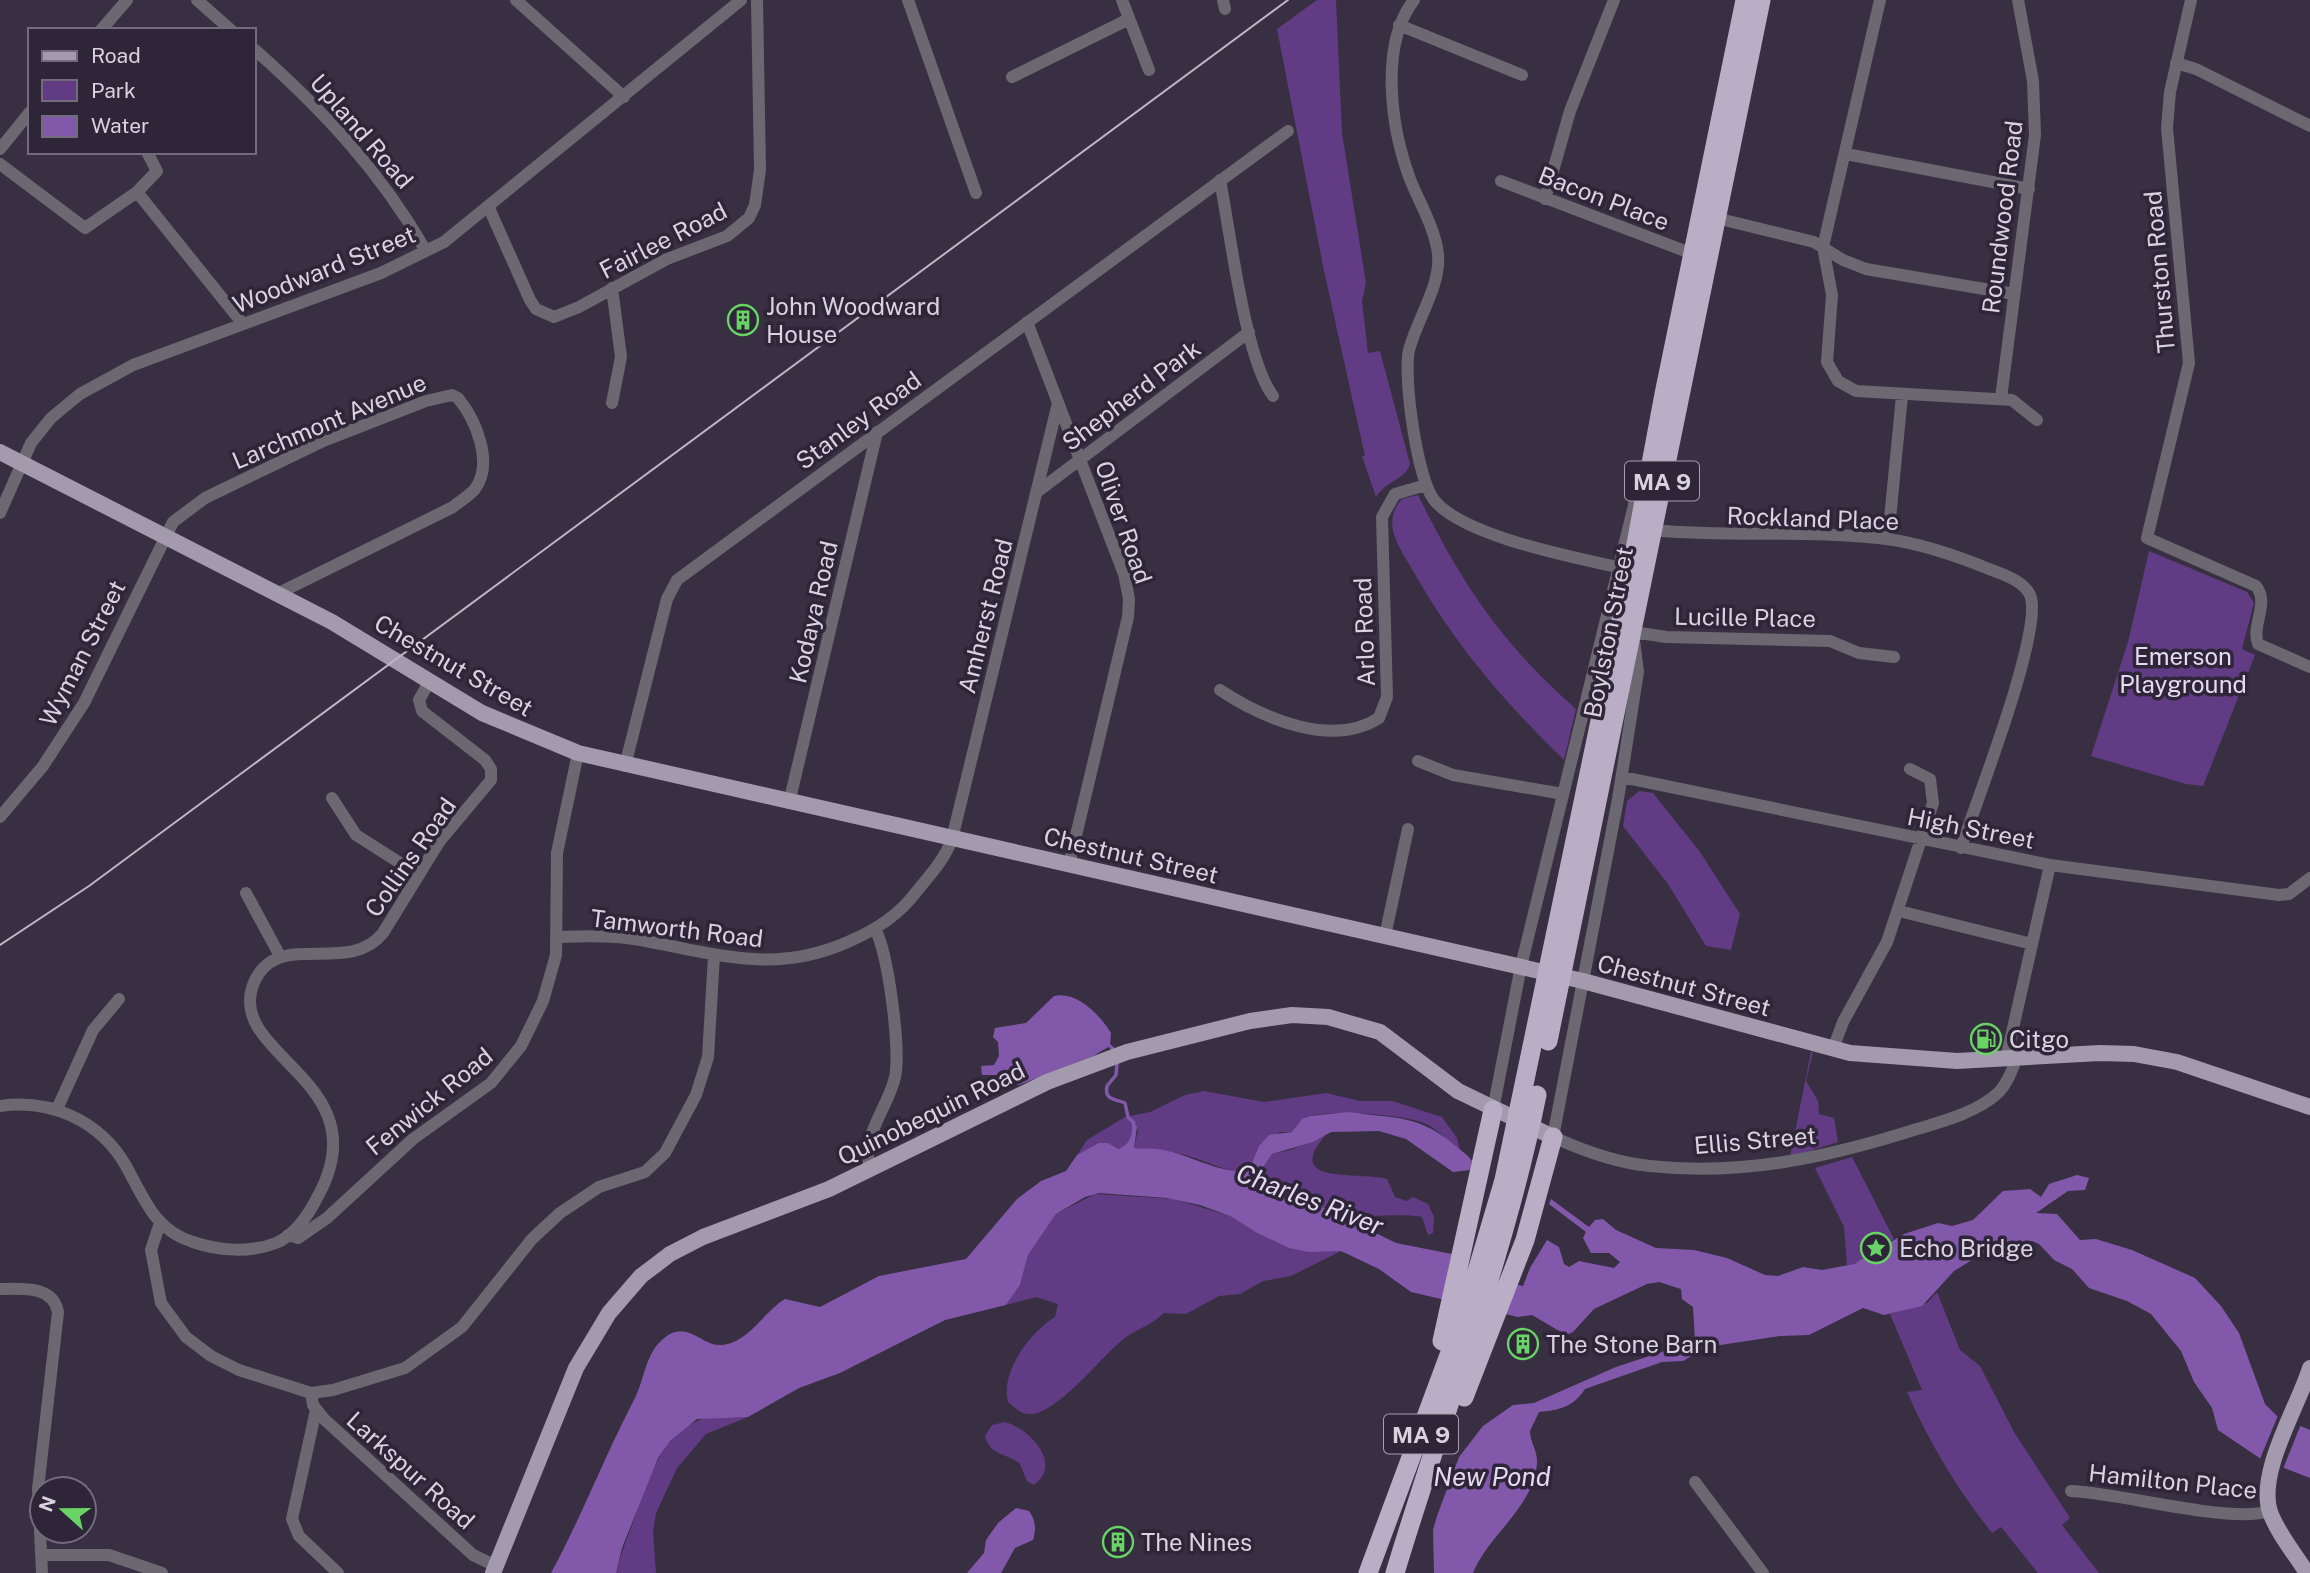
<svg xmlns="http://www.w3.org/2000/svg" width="2310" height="1573" font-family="'Public Sans',sans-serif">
	<rect width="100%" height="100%" fill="#382f42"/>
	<path fill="#613c84" d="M1317 0H1336L1342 133 1366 283 1362 301 1368 353 1380 351 1410 464C1406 479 1384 482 1376 497L1362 456H1365L1324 271 1277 29Z
		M1418 495C1462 584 1501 643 1576 709L1564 760C1507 705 1455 645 1416 576 1409 563 1398 548 1394 534 1390 522 1393 508 1402 499Z
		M2149 551 2247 592 2254 603 2242 649 2255 655 2203 786 2186 784 2091 756 2128 642Z
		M1639 791 1653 793 1700 852 1740 914 1731 950 1706 946 1668 884 1623 826 1627 801Z
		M1811 1052H1813L1806 1081 1818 1101 1819 1114 1834 1118 1838 1142 1790 1157Z
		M1204 1091 1264 1102 1326 1093 1360 1101H1392L1442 1117 1457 1138 1460 1149C1449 1143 1441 1133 1430 1126 1411 1114 1328 1109 1307 1117 1300 1120 1297 1127 1292 1132H1279L1246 1171C1225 1173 1208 1161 1188 1156 1170 1150 1153 1150 1134 1148L1138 1130 1131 1121C1133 1132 1131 1143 1120 1149 1096 1136 1097 1150 1077 1155L1087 1140 1125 1117 1150 1112 1185 1095Z
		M1325 1136C1282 1186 1361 1171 1387 1179L1395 1197 1407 1201 1413 1197 1428 1204 1434 1217 1433 1233 1428 1235 1422 1217C1415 1214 1367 1215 1360 1218L1356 1223 1325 1208 1280 1197 1245 1182V1179L1259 1173 1272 1154 1290 1150Z
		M1852 1157 1894 1239 1866 1259 1847 1266 1844 1227 1815 1168Z
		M1095 1194 1174 1199 1230 1216 1257 1233 1289 1248 1341 1251 1291 1276 1263 1281 1240 1294 1219 1296 1186 1314 1164 1313C1148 1328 1132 1330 1119 1343 1100 1359 1056 1414 1031 1414 1022 1415 1015 1408 1008 1402 1000 1372 1031 1331 1055 1317L1058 1304 1036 1297 1006 1305 1020 1285 1028 1255 1056 1214Z
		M1937 1292 1960 1350 1980 1366 2014 1432 2070 1518 2062 1525 2099 1573H2038L2001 1527 1992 1533C1957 1489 1930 1444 1907 1392L1922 1390 1890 1314 1927 1303Z
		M714 1416 748 1417 706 1434 677 1468 656 1513 653 1532 656 1573H616C621 1553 628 1536 635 1517 650 1475 664 1425 714 1416Z
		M1005 1422C1030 1429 1063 1464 1034 1485L1027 1481 1020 1464C1007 1453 990 1456 985 1436L992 1425Z"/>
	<path fill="#8259aa" d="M1054 996C1077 991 1100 1015 1111 1033L1110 1046 1093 1056 1019 1085 996 1075H982L981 1066 994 1065 999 1056 998 1042 993 1037 995 1028 1026 1023Z
		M1348 1112C1408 1120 1420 1114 1468 1156L1472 1161 1470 1170 1453 1172 1406 1139 1379 1131 1331 1132 1313 1142 1272 1154 1259 1173 1245 1179V1182L1280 1197 1325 1208 1396 1243 1452 1254 1448 1269 1523 1286 1530 1268 1547 1240 1559 1247 1564 1264 1569 1267 1579 1261 1614 1268 1620 1262 1609 1253H1591L1583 1238 1586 1232 1549 1204 1551 1199 1589 1227 1595 1220 1603 1219 1616 1230 1656 1248 1694 1250 1727 1258 1765 1275 1778 1276 1803 1267 1822 1270 1854 1264 1904 1234 1938 1223 1952 1226 1973 1220 2003 1191 2030 1189 2041 1197 2049 1184 2077 1175 2089 1178 2085 1190 2068 1191 2036 1213 2057 1214 2080 1240 2096 1239 2132 1250 2195 1278 2221 1306 2239 1333 2265 1404 2277 1416 2310 1430V1478L2261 1459 2218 1430 2212 1408 2194 1382 2181 1351 2151 1314 2127 1301 2089 1288 2072 1269 2054 1260 2039 1244 2032 1241 2019 1244 2003 1241 1954 1271 1922 1306 1884 1315 1863 1308 1809 1335 1780 1336 1707 1347 1683 1361 1662 1362 1585 1389C1573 1407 1560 1410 1539 1412L1530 1431C1530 1442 1538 1452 1537 1463 1534 1507 1488 1535 1473 1573H1434L1433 1530 1437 1516 1459 1457 1483 1426 1513 1405 1534 1403 1616 1367 1695 1341 1693 1307 1682 1299 1681 1289 1659 1282 1647 1284 1594 1309 1573 1332 1566 1335 1532 1315 1518 1317 1411 1292 1379 1269 1341 1251 1309 1252 1289 1248 1257 1233 1230 1216 1200 1205 1167 1198 1099 1193 1085 1197 1056 1214 1028 1255 1020 1285 1006 1305 945 1320 840 1373 799 1388 748 1417 697 1419 671 1440 658 1458 622 1548 616 1573H551C582 1516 605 1455 635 1398 643 1382 646 1357 658 1344 685 1314 700 1347 721 1345 749 1343 764 1311 785 1299L820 1307 879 1276 966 1259 1017 1199 1041 1181 1066 1171 1077 1155 1099 1143H1108L1119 1149C1132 1143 1133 1132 1131 1119L1137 1127 1134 1148C1146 1149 1157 1148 1168 1151 1189 1155 1232 1179 1250 1168L1259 1146 1269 1135 1292 1132 1302 1119 1310 1116Z
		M1016 1508 1029 1511C1036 1520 1036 1530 1033 1540L1015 1548 1001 1573H967L984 1553 986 1540 998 1523Z"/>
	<path fill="#382f42" d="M2279 1413 2301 1424 2283 1469 2260 1459Z"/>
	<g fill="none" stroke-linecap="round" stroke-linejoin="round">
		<path stroke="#8259aa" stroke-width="3.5" d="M1110 1046 1113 1049
			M1117 1064 1116 1075 1107 1086C1104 1100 1115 1099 1125 1103L1128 1117 1134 1123"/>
		<path stroke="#6c6871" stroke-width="12" d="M197 0 231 30
			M516 0 624 97
			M908 0 976 193
			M1122 0 1149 70
			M1223 0 1225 9
			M1414 0C1379 45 1391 128 1410 179 1419 202 1435 228 1438 254 1441 286 1417 319 1409 350 1403 377 1417 478 1434 500 1463 536 1572 557 1617 567
			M1880 0 1823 247 1832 295 1827 362 1838 381 1856 391 2012 400 2037 420
			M2191 0 2170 92 2167 128 2189 363 2147 538 2256 586C2270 603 2251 625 2258 644L2310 667
			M1399 25 1522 75
			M101 30 127 0
			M254 49C322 109 381 172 426 251
			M2176 63 2196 69 2310 126
			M1012 77 1129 19
			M0 149 30 112
			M147 152 157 171 137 192 243 324
			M1846 154 2029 189
			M0 164 85 228 137 192
			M1220 180C1230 231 1245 359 1273 396
			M1501 181 1693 254
			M1545 199 1570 111 1614 0
			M489 208 530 300 536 309 554 317 579 307 667 259 727 236 749 218 755 205 760 170 757 0
			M1716 218 1814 242 1843 260 1866 269 2014 294
			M612 288 621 357 612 403
			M1027 322 1124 574 1129 599 1128 617 1069 865
			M2001 398 2035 135 2033 81 2018 0
			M1037 492 1249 332
			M0 513 31 443 51 418 80 394 133 365 381 273 444 242 741 0
			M1653 530C1731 538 1809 529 1887 539 1923 544 1955 555 1989 569 2003 574 2027 582 2031 598 2041 637 1976 802 1961 848
			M1888 539 1902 396
			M1894 657 1859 653 1830 641 1666 637 1633 632 1638 672 1618 799 1553 1137C1584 1151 1616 1163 1650 1166 1743 1176 1829 1157 1917 1129 1944 1121 1978 1112 1999 1092 2008 1082 2012 1072 2016 1059
			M1220 690C1261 717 1331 749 1379 718L1387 697 1382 517 1395 494 1426 485
			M1418 761 1453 775 1563 794
			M625 766 667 599 677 580 1288 131
			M1622 777 2050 865 2279 895 2289 894 2310 878
			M332 798 356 835 419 875
			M789 803 877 432
			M0 817 43 766 84 703 173 522 205 498 321 442 426 401 452 395 458 398C476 420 494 463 475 489 469 496 460 501 453 507L279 593
			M246 893 280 956
			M1899 911 2032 944
			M1385 936 1408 829
			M558 937C581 936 604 935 627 938 708 950 769 978 850 941 877 929 899 915 917 891 930 875 945 859 952 839L1058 403
			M1833 1049 1843 1022 1887 942 1933 803 1930 779 1910 769
			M2006 1059 2050 865
			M0 1106C50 1099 100 1120 126 1166 144 1198 154 1230 193 1242 219 1251 251 1253 276 1243 295 1235 309 1214 318 1196 380 1083 231 1057 252 988 272 925 347 978 383 933L439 842 491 780V769L485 760 422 711 419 700 429 682
			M57 1109 93 1030 119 999
			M1493 1110 1521 966 1636 497
			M870 1168C860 1137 889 1106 895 1077 901 1051 888 951 875 929
			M160 1223 151 1250 161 1303 186 1337 211 1356 239 1370 311 1393 333 1390 405 1368 462 1327 532 1239 560 1213 599 1187 645 1172 665 1153 696 1095 708 1057 714 956
			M288 1235 298 1238 327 1218 413 1139 491 1083 521 1046 543 1001 556 955 557 853 578 753
			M0 1289C22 1289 53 1285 58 1312L38 1489 42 1573
			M311 1393 313 1405 324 1419 473 1555 496 1566
			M316 1410 292 1519 299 1536 338 1573
			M1695 1482 1763 1573
			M2071 1491C2122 1493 2229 1524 2270 1511
			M41 1555H109L162 1573"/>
		<path stroke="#a39aae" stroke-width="16" d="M0 452 332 622 482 713 578 753 1583 981 1850 1053 1957 1061 2100 1053 2134 1054 2177 1062 2310 1107
			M493 1573 576 1368 609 1313 641 1276 670 1254 703 1237 829 1189 1047 1082 1127 1052 1250 1021 1292 1015 1328 1017 1380 1032 1458 1091 1553 1137
			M2307 1573C2295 1554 2278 1534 2270 1512 2257 1472 2298 1407 2310 1368"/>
		<path stroke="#b9aec6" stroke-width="19" d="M1548 1041 1761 0
			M1442 1341 1493 1110
			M1464 1397 1525 1240 1553 1137
			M1368 1573 1465 1312 1504 1180 1628 587 1664 394 1745 0
			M1395 1573C1443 1413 1504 1259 1537 1095"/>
		<path stroke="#bcb6c4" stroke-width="2" d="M0 945 89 886 1288 0"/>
	</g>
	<defs>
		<g id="building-ring" transform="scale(1.575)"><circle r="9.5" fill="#2e2538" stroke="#69d465" stroke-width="1.5"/><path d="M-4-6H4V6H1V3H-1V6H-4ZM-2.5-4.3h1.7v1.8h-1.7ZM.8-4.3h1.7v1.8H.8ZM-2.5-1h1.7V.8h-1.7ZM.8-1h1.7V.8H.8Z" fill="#69d465"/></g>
		<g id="fuel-ring" transform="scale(1.575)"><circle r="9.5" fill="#2e2538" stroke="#69d465" stroke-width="1.5"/><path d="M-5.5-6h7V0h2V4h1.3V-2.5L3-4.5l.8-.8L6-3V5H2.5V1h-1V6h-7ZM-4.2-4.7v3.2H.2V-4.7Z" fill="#69d465"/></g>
		<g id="sight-ring" transform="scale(1.575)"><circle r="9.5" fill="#2e2538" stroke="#69d465" stroke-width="1.5"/><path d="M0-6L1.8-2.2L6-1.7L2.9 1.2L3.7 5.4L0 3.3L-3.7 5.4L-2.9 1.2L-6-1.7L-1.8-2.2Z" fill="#69d465"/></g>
	</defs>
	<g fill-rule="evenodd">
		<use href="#building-ring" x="743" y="320"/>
		<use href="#fuel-ring" x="1986" y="1039"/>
		<use href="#sight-ring" x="1876" y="1248"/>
		<use href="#building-ring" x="1523" y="1344"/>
		<use href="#building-ring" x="1118" y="1542"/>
	</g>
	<g text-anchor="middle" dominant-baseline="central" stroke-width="7" stroke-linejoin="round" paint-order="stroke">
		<g fill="#2e2538" stroke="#a59fad" stroke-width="2">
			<rect x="1625" y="461.5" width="74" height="39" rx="5"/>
			<rect x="1384" y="1414.5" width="74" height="39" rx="5"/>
		</g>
		<g font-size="23" font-weight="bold" fill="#d8d3df">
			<text x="1662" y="481">MA 9</text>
			<text x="1421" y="1434">MA 9</text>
		</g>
		<g font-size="24" fill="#d8d3df" stroke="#2e2538">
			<text transform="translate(362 131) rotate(49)">Upland Road</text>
			<text transform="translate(1604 198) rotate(21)">Bacon Place</text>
			<text transform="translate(2002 217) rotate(-83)">Roundwood Road</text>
			<text transform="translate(663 240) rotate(-27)">Fairlee Road</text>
			<text transform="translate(324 269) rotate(-22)">Woodward Street</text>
			<text transform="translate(2159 272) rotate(-95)">Thurston Road</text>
			<text transform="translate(1131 395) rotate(-37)">Shepherd Park</text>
			<text transform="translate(858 420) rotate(-36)">Stanley Road</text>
			<text transform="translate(329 421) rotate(-23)">Larchmont Avenue</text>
			<text transform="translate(1813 518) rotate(2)">Rockland Place</text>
			<text transform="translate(1124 522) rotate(71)">Oliver Road</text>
			<text transform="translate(813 612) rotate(-77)">Kodaya Road</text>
			<text transform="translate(985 616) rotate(-76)">Amherst Road</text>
			<text transform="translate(1745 617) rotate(1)">Lucille Place</text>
			<text transform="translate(1364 632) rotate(-92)">Arlo Road</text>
			<text transform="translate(1608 632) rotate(-79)">Boylston Street</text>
			<text transform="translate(82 653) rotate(-63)">Wyman Street</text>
			<text transform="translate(454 665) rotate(30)">Chestnut Street</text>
			<text transform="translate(1971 828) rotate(11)">High Street</text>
			<text transform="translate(1131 855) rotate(13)">Chestnut Street</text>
			<text transform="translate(410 857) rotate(-55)">Collins Road</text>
			<text transform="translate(677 928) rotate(7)">Tamworth Road</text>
			<text transform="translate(1684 985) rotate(15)">Chestnut Street</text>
			<text transform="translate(429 1101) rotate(-39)">Fenwick Road</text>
			<text transform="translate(931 1113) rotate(-26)">Quinobequin Road</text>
			<text transform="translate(1755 1140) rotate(-5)">Ellis Street</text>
			<text transform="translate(411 1470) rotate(42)">Larkspur Road</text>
			<text transform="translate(2173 1481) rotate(6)">Hamilton Place</text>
		</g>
		<g font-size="24" fill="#d8d3df" stroke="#2e2538" text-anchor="start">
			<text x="766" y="306">John Woodward<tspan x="766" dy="28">House</tspan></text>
			<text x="2009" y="1039">Citgo</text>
			<text x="1899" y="1248">Echo Bridge</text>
			<text x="1546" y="1344">The Stone Barn</text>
			<text x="1141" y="1542">The Nines</text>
		</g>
		<g font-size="24" fill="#e4daf1" stroke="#2e2538">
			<text x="2183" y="656">Emerson<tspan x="2183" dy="28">Playground</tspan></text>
		</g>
		<g font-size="26" font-style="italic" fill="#e3daf0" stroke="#2e2538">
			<text transform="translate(1310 1199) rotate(21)">Charles River</text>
			<text x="1492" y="1476">New Pond</text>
		</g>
	</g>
	<rect x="28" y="28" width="228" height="126" fill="#2e2538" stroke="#726b7b" stroke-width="2"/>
	<rect x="42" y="51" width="35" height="10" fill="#a39aae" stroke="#726b7b" stroke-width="2"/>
	<text x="91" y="63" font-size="21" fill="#d8d3df">Road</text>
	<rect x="42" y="80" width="35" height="21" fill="#613c84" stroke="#726b7b" stroke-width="2"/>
	<text x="91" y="98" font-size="21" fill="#d8d3df">Park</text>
	<rect x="42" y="116" width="35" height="21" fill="#8259aa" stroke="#726b7b" stroke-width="2"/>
	<text x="91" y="133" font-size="21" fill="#d8d3df">Water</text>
	<g transform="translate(63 1510) rotate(291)"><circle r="33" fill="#2e2538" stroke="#726b7b" stroke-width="2"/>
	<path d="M0-5L12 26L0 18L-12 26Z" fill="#69d465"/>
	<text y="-10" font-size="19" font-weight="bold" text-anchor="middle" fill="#d8d3df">N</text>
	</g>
</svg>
